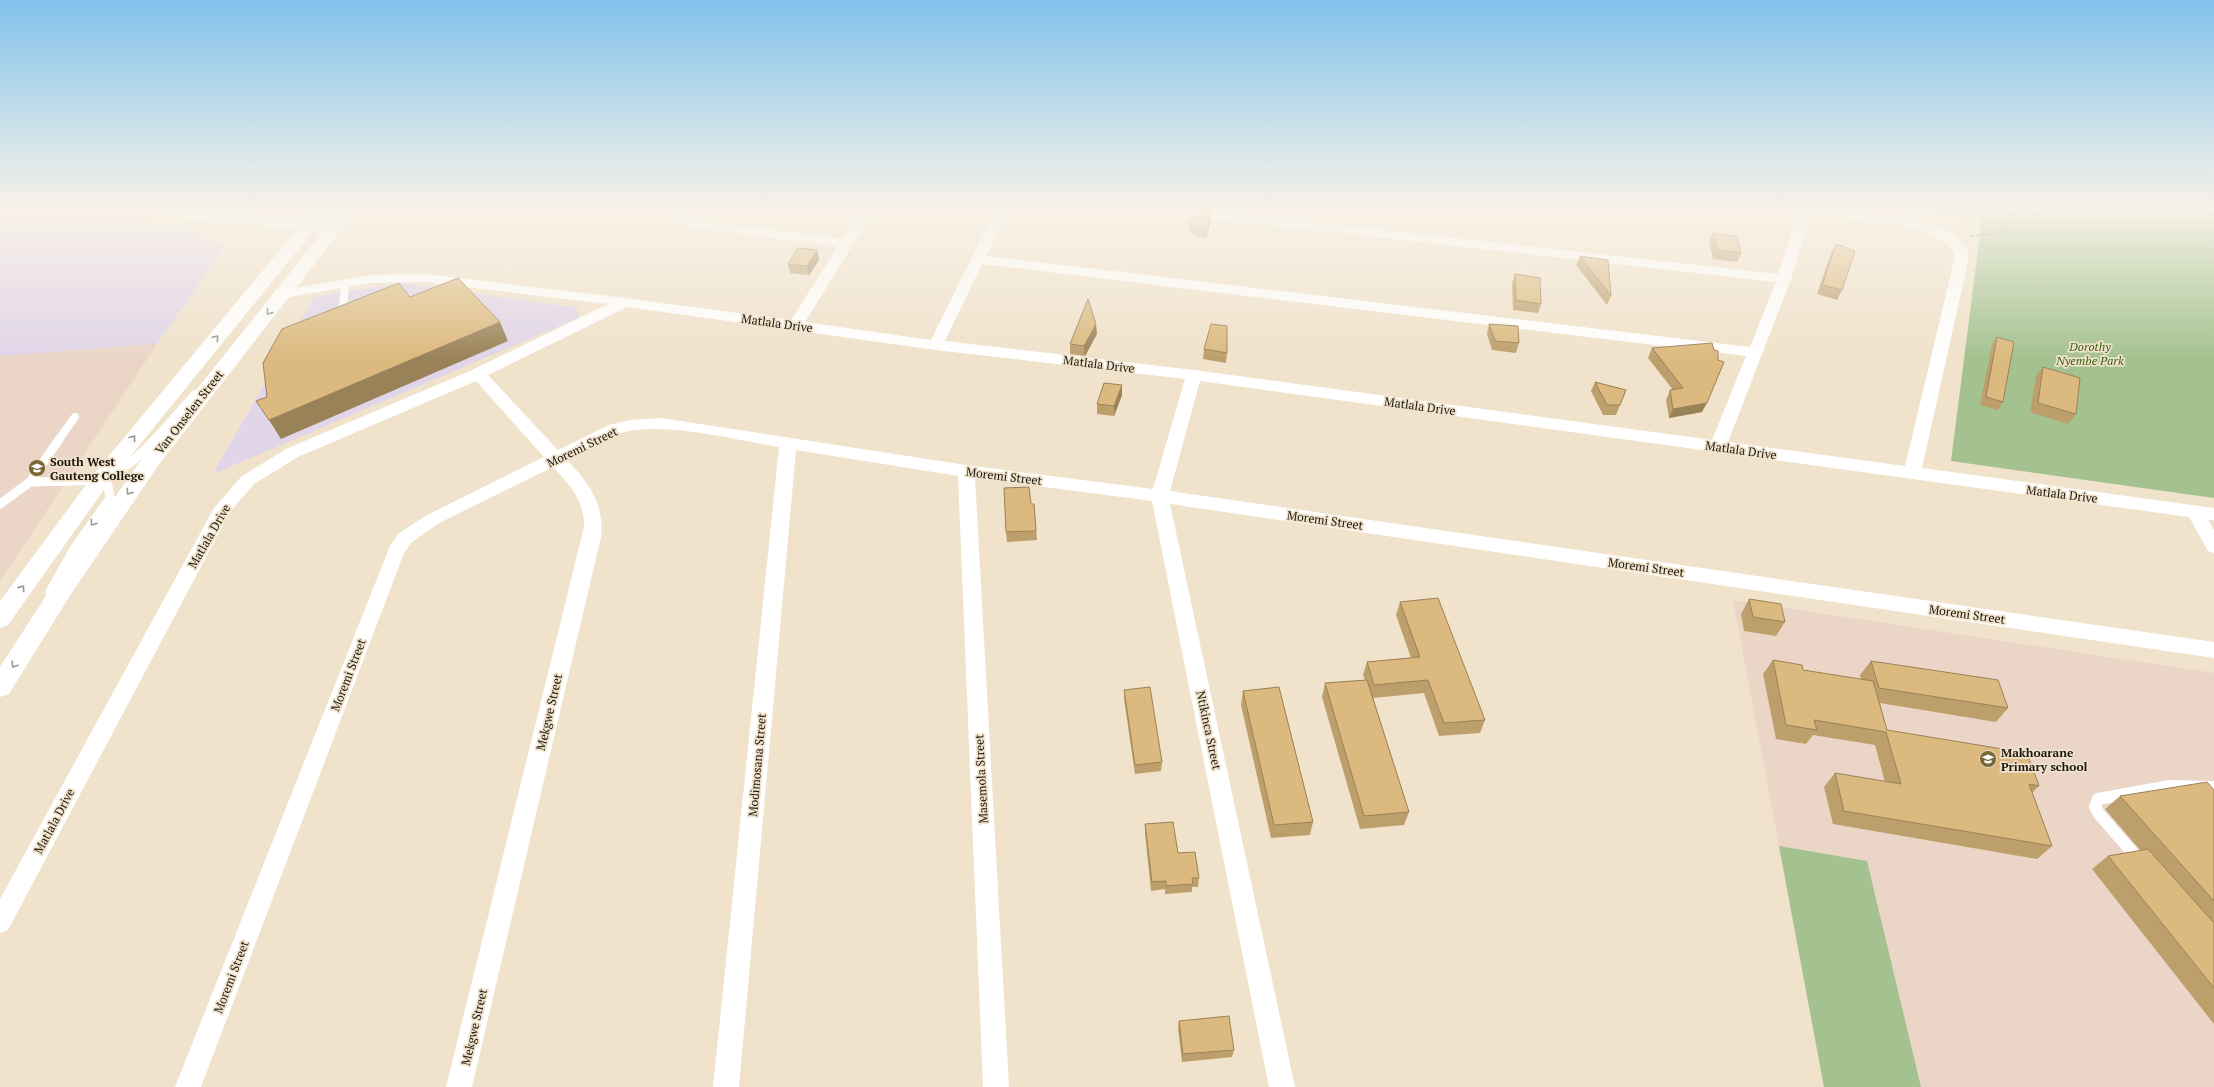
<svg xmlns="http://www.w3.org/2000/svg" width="2214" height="1087" font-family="'PT Serif',serif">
	<rect width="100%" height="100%" fill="#f0e2cb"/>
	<path fill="#e0d5e9" d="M0 207H17L179 227 225 246 157 344 0 356Z
		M402 283 578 308V318L213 474 314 297Z"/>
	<path fill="#ead5c7" d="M157 344 0 581V356Z
		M1733 600 2214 673V1087H1824Z"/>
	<path fill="#a4c28f" d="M1871 207H2214V498L1951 461 1982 218Z
		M1779 846 1867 861 1921 1087H1824Z"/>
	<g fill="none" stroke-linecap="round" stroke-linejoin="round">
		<path stroke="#928878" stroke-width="2" stroke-dasharray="3.5 1.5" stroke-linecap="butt" d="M1971 236 2003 233 2009 217 2022 207"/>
		<path stroke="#fff" stroke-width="8" d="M345 284 343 309 350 311
			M59 439 75 417
			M155 439 195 394"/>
		<path stroke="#fff" stroke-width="9" d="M60 438 30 482C90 480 112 488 156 438
			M0 504 30 482
			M50 592 74 549 110 498 108 486 101 479"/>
		<path stroke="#fff" stroke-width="12" d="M2140 861 2099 814 2095 806 2098 799 2170 786 2214 787"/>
		<path fill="#fff" fill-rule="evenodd" d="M657 207C674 204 687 216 703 221L843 239 864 207H876L805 322 931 340 997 207H1010L986 256 1750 347 1776 282 1146 211 1139 207H1177L1778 274 1797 214 1764 210 1763 207C1800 207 1835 210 1872 214 1892 217 1913 217 1932 224 1947 229 1966 240 1969 257L1922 468 2214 508V520H2208L2214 530V553L2208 551 2189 517 1200 381 1170 491 2214 642V658L1170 504 1295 1087H1269L1152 501 975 478 1009 1087H983L958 476 796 450 739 1087H713L779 447C734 440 664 421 621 433L567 460C588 482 605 504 601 537L472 1087H446L584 527C584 500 570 485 553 467L439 523 411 543 404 553 201 1087H175L390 546 399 533 427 515 544 457 476 381 298 457 254 484 230 512 8 930 0 933V899L214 508 242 476 286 449 472 370 608 304 425 282 372 283 283 298 276 294 283 290 372 275 425 274 625 298 791 320 838 246 701 229 680 223ZM1810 216C1851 220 1926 219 1954 251L1955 257 1905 466 1728 442 1791 279ZM982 264 1746 356 1712 440 1194 370 945 341ZM627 307 936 350 1185 379 1153 489 966 465 661 418 630 420 609 425 558 450 488 375Z"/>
		<path fill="#fff" fill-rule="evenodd" d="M128 207H166L305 220 316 207H332L321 221 328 225 343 207H359L160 463 69 597 9 694 0 697V667L53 585 146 453 324 230H314L108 484 8 625 0 628V601L94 474 297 229 176 218 136 212 130 210Z"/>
	</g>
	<path fill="#bd9f6c" d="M1199 207H1213V209L1198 208Z
		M1211 220 1206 239 1190 233V224Z
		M1713 233 1741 253 1737 262 1713 259 1709 242Z
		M1836 244 1842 290 1837 300 1817 294 1831 253Z
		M817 250 819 260 809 275 790 273 788 264Z
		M1580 256 1611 296 1607 305 1576 265Z
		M1515 274 1541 304 1538 313 1513 310 1512 284Z
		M1489 324 1519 343 1516 353 1492 350 1487 334Z
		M1097 334 1085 356 1070 354V344Z
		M1997 337 2003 402 1998 410 1980 405 1992 345Z
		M1652 348 1714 350 1702 412 1669 418 1666 400 1670 390H1673L1648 358Z
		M1204 349 1227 353 1226 363 1203 359Z
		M2043 367 2076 414 2068 424 2030 412 2036 376Z
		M1595 382 1626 390 1616 415H1603L1591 391Z
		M1122 385V395L1114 416 1097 414V404Z
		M1031 504H1034L1037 540 1007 542 1006 532Z
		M1749 599 1785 622 1776 636 1744 631 1741 614Z
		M1400 602 1485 720 1480 733 1439 736 1424 693 1373 698 1409 812 1404 825 1360 829 1322 697 1325 683 1365 680 1363 675 1367 662 1411 658 1396 615Z
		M1773 660 1803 670 1861 680 1860 675 1871 661 2008 708 1996 722 1880 703 1887 730 2039 786 2032 793 2052 846 2037 859 1833 824 1824 787 1835 773 1885 782 1875 745 1813 735 1806 744 1776 739 1763 674Z
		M1124 690 1162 762 1161 771 1135 774 1124 699Z
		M1243 691 1313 822 1310 835 1271 838 1241 705Z
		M2214 790V1024L2092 869 2108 856 2141 851 2105 809 2120 796Z
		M1145 824 1178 853 1199 878 1198 887H1192V892L1165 894V889L1151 891 1145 833Z
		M1179 1021 1234 1050 1232 1057 1182 1062 1178 1028Z"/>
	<path fill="#9a8258" d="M1211 210V220L1206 239 1207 230Z
		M817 250 819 260 809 275 807 266Z
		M500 322 508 341 281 439 269 420Z
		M1096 324 1097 334 1085 356 1084 346Z
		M1122 385V395L1114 416V406Z
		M1707 403 1702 412 1669 418 1673 409Z"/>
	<path fill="#dcb97e" stroke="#9a8258" d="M1196 209 1211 210 1207 230 1190 224Z
		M1713 233 1737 236 1741 253 1717 250Z
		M1836 244 1855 251 1842 290 1822 285Z
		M798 248 817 250 807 266 788 264Z
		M1580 256 1608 260 1611 296Z
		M1515 274 1540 278 1541 304 1516 300Z
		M458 278 500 322 269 420 256 401 267 397 263 363 282 329 399 283 410 297Z
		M1088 299 1096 324 1084 346 1070 344Z
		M1211 324 1227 326V353L1204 349Z
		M1489 324 1518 326 1519 343 1495 341Z
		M1997 337 2014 342 2003 402 1986 397Z
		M1712 343 1714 350 1718 351V360L1724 362 1707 403 1673 409 1670 390 1683 388 1652 348Z
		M2043 367 2080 378 2076 414 2038 403Z
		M1595 382 1626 390 1620 405H1607Z
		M1104 383 1122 385 1114 406 1097 404Z
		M1029 487 1031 504H1034L1036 531 1006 532 1004 488Z
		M1438 598 1485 720 1444 723 1428 680 1374 685 1367 662 1420 657 1400 602Z
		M1749 599 1781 604 1785 622 1753 617Z
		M1773 660 1802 665 1803 670 1873 681 1887 730 2027 753 2039 786 2029 784 2052 846 1844 811 1835 773 1901 784 1886 732 1814 720 1817 730 1786 725Z
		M1871 661 1998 680 2008 708 1879 688Z
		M1367 680 1409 812 1364 816 1325 683Z
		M1150 687 1162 762 1135 765 1124 690Z
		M1279 687 1313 822 1274 825 1243 691Z
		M2207 782 2214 790V901L2120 796Z
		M1173 822 1178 853 1195 852 1199 878H1192L1193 884 1166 886V881L1152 882 1145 824Z
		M2148 849 2214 923V988L2108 856Z
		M1229 1016 1234 1050 1183 1054 1179 1021Z"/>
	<defs><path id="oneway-chevron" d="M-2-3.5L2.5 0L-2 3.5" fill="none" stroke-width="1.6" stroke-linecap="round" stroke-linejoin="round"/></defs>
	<g stroke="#989793">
		<use href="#oneway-chevron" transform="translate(269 312) rotate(129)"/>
		<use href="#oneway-chevron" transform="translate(216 338) rotate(-50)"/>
		<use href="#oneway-chevron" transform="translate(133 438) rotate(-52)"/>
		<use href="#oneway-chevron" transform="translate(129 492) rotate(125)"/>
		<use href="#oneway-chevron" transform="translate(93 523) rotate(126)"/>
		<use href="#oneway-chevron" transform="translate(22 588) rotate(-55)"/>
		<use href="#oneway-chevron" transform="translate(14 665) rotate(123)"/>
	</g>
	<linearGradient id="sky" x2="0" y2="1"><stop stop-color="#81c2eb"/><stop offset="0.58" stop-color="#f8f2e8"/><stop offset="1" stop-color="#f8f2e8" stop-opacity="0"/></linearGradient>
	<rect width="2214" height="359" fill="url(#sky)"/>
	<defs>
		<g id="university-disc" transform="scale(0.9)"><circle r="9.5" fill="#7a6836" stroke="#f0e2cb"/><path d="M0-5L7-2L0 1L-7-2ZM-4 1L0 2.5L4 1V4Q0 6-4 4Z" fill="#fff"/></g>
		<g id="school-disc" transform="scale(0.9)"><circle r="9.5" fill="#7a6836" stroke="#f0e2cb"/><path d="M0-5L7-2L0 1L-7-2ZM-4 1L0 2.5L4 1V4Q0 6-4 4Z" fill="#fff"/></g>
	</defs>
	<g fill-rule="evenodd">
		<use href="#university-disc" x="37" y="468"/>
		<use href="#school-disc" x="1988" y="759"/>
	</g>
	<g text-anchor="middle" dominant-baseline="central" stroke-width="3.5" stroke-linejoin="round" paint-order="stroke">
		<g font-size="12" fill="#1b170f" stroke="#f0e2cb">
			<text transform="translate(777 323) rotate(8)">Matlala Drive</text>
			<text transform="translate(1099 364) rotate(7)">Matlala Drive</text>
			<text transform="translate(1420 406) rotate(8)">Matlala Drive</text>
			<text transform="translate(189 412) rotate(-52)">Van Onselen Street</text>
			<text transform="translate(582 447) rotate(-26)">Moremi Street</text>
			<text transform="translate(1741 450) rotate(8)">Matlala Drive</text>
			<text transform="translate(1004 476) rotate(7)">Moremi Street</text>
			<text transform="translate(2062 494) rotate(7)">Matlala Drive</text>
			<text transform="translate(1325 520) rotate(8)">Moremi Street</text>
			<text transform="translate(209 536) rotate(-60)">Matlala Drive</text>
			<text transform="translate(1646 567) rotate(8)">Moremi Street</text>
			<text transform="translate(1967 614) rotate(8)">Moremi Street</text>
			<text transform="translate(348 675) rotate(-69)">Moremi Street</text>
			<text transform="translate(549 712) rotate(-77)">Mekgwe Street</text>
			<text transform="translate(1209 730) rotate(78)">Ntikinca Street</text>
			<text transform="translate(757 765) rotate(-85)">Modimosana Street</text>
			<text transform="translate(981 779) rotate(-93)">Masemola Street</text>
			<text transform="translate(54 821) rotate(-62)">Matlala Drive</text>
			<text transform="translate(231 977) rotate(-69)">Moremi Street</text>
			<text transform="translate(474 1027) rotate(-77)">Mekgwe Street</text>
		</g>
		<g font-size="12" font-style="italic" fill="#3a6110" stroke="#f0e2cb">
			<text x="2090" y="346">Dorothy<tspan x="2090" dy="14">Nyembe Park</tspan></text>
		</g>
		<g font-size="12" font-weight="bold" fill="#1b170f" stroke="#f0e2cb" text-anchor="start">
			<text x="50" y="461">South West<tspan x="50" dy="14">Gauteng College</tspan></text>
			<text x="2001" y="752">Makhoarane<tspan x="2001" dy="14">Primary school</tspan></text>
		</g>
	</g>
</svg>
